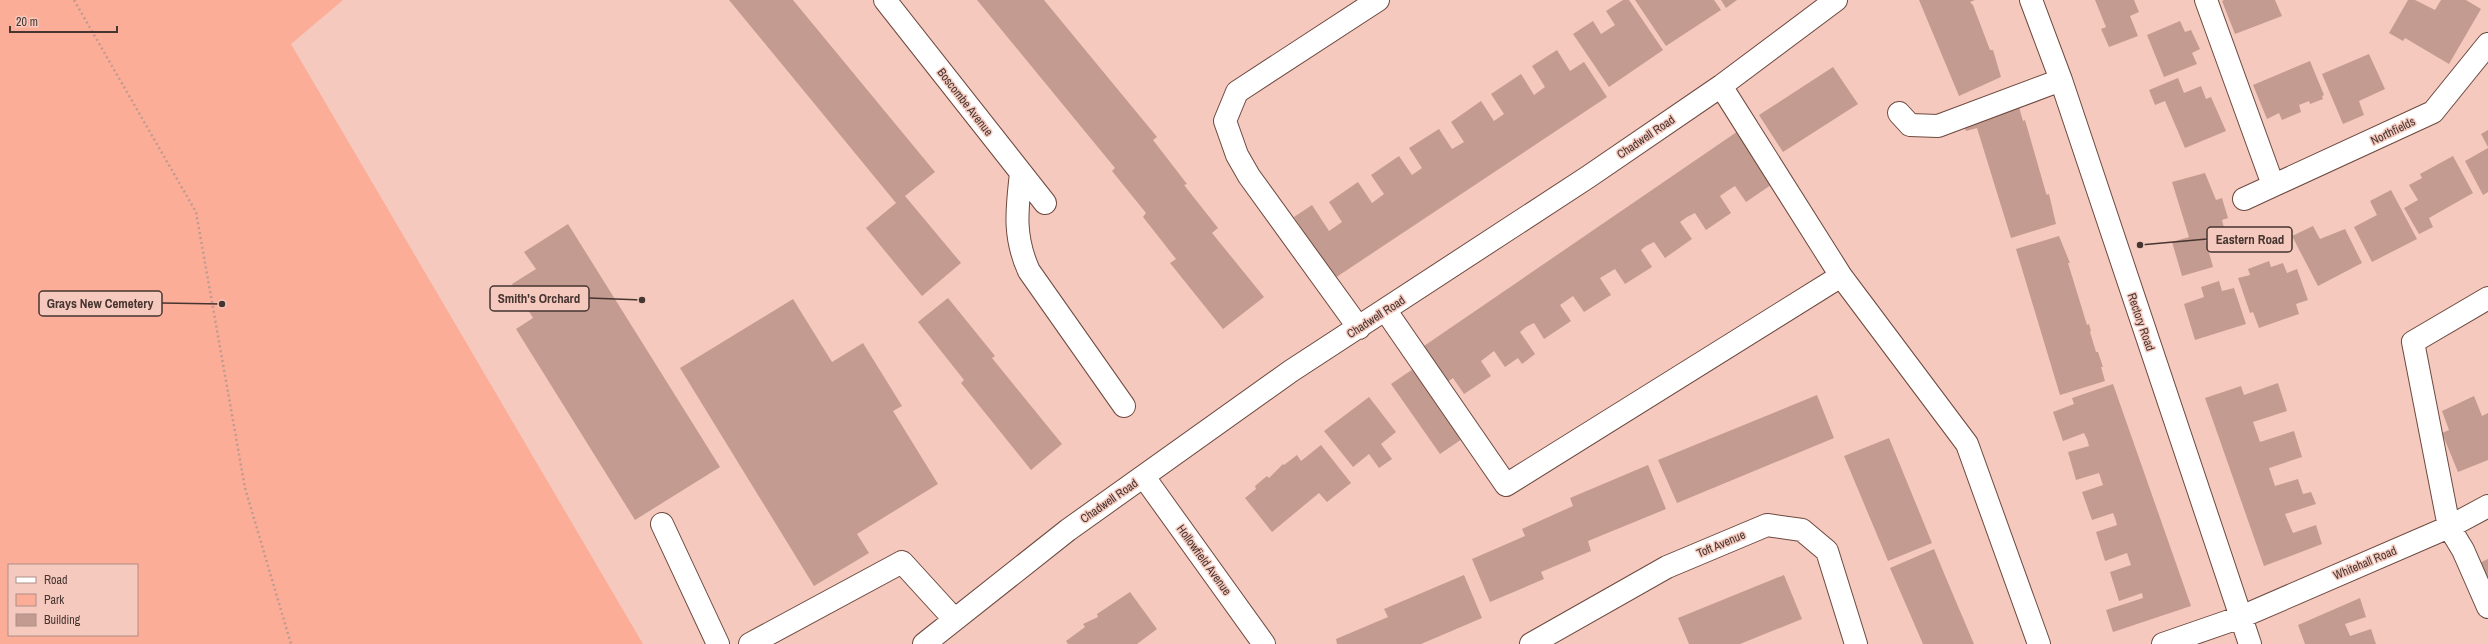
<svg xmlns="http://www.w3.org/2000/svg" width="2488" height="644" font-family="'Archivo Narrow',sans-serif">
	<rect width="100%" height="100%" fill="#f5c9be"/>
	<path fill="#fcad98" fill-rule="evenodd" d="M0 0H343L291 44 643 644H0ZM9 565H137V635H9Z"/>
	<path fill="#c49b90" d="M729 0H793L935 172 905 196 961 263 922 296 866 228 896 203Z
		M977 0H1044L1157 137 1153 140 1187 184 1184 185 1218 228 1212 233 1264 297 1223 329 1170 263 1176 259 1143 217 1146 213 1112 171 1115 168Z
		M1623 0H1629L1663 50 1609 87 1573 34 1593 21 1601 34 1615 25 1606 11Z
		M1635 0H1714L1721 10 1666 46Z
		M1721 0H1737L1726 8Z
		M1919 0H1975L1970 2 1973 5 1990 50H1993L2001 77 1959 96Z
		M2095 0H2134L2139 12 2130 16 2138 36 2109 47 2101 29 2106 27Z
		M2224 0H2275L2282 16 2235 34 2222 1Z
		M2408 0H2415L2435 10 2441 0H2466L2481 9 2449 64 2405 38 2403 41 2389 33Z
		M2180 21 2185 32 2191 30 2200 49 2192 53 2197 64 2164 77 2147 35Z
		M1557 50 1570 71 1584 62 1607 97 1335 278 1294 217 1312 205 1329 231 1342 222 1329 202 1358 182 1372 203 1384 194 1371 175 1399 156 1412 175 1422 168 1409 148 1439 129 1452 149 1459 145 1464 142 1451 122 1481 101 1494 121 1504 114 1491 94 1521 74 1534 95 1545 87 1532 66Z
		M2369 54 2385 89 2359 101 2364 115 2343 124 2322 74Z
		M2310 61 2324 95 2322 96 2323 99 2310 104 2309 101 2299 105 2301 112 2282 120 2279 113 2267 119 2253 85Z
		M1833 67 1858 104 1783 152 1759 115Z
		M2178 78 2184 93 2201 86 2206 99 2211 97 2226 131 2185 148 2165 101 2155 105 2149 90Z
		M2019 107 2023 121 2025 120 2046 193 2047 195 2049 194 2056 224 2011 238 1977 128 1966 131 1962 119Z
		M1744 127 1768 162 1759 168 1771 185 1746 202 1735 186 1727 191 1720 196 1731 213 1706 230 1695 213 1687 217 1680 222 1692 239 1665 258 1654 242 1646 246 1641 250 1652 267 1625 284 1615 269 1600 278 1611 295 1584 312 1573 296 1560 305 1571 321 1544 339 1534 323 1526 327 1520 332 1535 354 1522 364 1518 358 1505 367 1494 351 1481 361 1491 376 1464 394 1453 378 1446 383 1421 348Z
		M2488 130V147L2481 134Z
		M2488 148V192L2483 195 2465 161Z
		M2453 156 2473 193 2429 218 2433 227 2419 234 2404 208 2418 200 2409 185 2422 178 2420 174Z
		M2205 173 2216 200 2222 198 2228 218 2222 220 2225 232 2205 238 2213 267 2182 276 2172 242 2189 237 2172 182Z
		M2391 190 2417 239 2372 262 2354 227 2377 215 2370 201Z
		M568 224 720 467 635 520 516 329 533 318 512 284 536 269 524 252Z
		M2313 226 2320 239 2345 229 2362 263 2318 286 2292 236Z
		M2059 236 2070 263H2068L2087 325 2089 324 2091 331 2090 332 2096 352H2098L2103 367H2101L2105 381 2060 395 2016 249Z
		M2269 261 2271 267 2283 263 2287 273 2297 269 2308 300 2296 304 2299 314 2259 328 2253 312 2250 313 2238 278 2250 275 2248 269Z
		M2219 281 2222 291 2234 288 2246 324 2195 340 2184 304 2204 297 2201 287Z
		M948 298 995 356 992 358 1062 444 1031 470 961 383 964 380 918 322Z
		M793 299 832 362 863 343 902 406 893 411 938 484 857 534 869 553 814 586 680 368Z
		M1413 369 1462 439 1440 454 1391 384Z
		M2278 383 2287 411 2253 422 2260 442 2294 431 2302 457 2269 468 2275 486 2298 479 2303 494 2311 492 2316 504 2285 514 2293 533 2316 525 2322 544 2264 566 2205 398 2241 386 2244 395Z
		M2113 384 2191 606 2113 632 2106 610 2143 598 2142 593 2119 601 2110 572 2131 565 2127 553 2105 561 2096 532 2117 525 2115 518 2113 513 2092 520 2082 492 2103 485 2099 473 2076 480 2068 452 2089 446 2087 439 2084 433 2063 441 2053 412 2074 404 2072 398Z
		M1817 395 1834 438 1677 503 1658 460Z
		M2474 396 2482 416 2488 413V460L2458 472 2442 433 2449 430 2442 411Z
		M1369 397 1396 432 1381 444 1392 459 1379 468 1369 454 1353 467 1324 431Z
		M1889 438 1932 543 1888 561 1844 456Z
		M1321 445 1351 483 1327 502 1319 493 1272 532 1245 498 1256 489 1255 486 1267 476 1269 478 1283 464 1284 465 1297 455 1301 461Z
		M1648 465 1666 509 1588 541 1591 551 1541 572 1544 579 1490 602 1472 559 1525 536 1522 529 1573 506 1570 498Z
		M1934 549 1946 578 1974 644H1923L1890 568Z
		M2488 559V593L2479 563Z
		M1464 575 1482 618 1421 644H1337L1336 639 1388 617 1384 609Z
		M1784 575 1802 619 1740 644H1689L1678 618Z
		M1130 592 1157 629 1137 644H1068L1066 641 1085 627 1083 624 1098 617 1097 614Z
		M2360 598 2366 617 2345 624 2350 636 2371 629 2376 644H2305L2298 625Z"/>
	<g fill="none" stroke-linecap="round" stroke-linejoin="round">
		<g stroke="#6d493f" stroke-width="24">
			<path id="minor" d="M885 0 1045 203
				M2031 0 2061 80 2250 644
				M2206 0 2273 185
				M1721 86 1841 276 1967 444 2039 644
				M1899 113 1910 125 1938 126 2061 80
				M1021 173C1017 209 1013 236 1029 271L1124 406
				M2244 199 2433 112 2488 44
				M2488 298 2413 342 2449 527 2463 550 2488 607
				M1386 311 1506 485 1841 276
				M1359 328 1249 176 1237 155 1225 121 1237 92 1378 0
				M1144 477 1264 644
				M662 524 718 644
				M750 644 902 562 954 619
				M924 644 1068 530 1291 371 1588 177 1721 86 1836 0
				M1531 644 1667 567 1767 525 1802 530 1827 551 1856 644
				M2163 644 2241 617 2449 527 2488 506"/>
		</g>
		<path stroke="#be9a91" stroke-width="2.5" stroke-dasharray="2 3" stroke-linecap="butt" d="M74 0 196 212 245 488 291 644"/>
		<use href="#minor" stroke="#fff" stroke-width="22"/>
	</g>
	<g text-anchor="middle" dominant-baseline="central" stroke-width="3" stroke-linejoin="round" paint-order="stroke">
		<g font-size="12" fill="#463530" stroke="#f5c9be">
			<text transform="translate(965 102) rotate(52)">Boscombe Avenue</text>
			<text transform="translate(2393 131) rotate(-26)">Northfields</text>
			<text transform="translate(1646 137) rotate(-34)">Chadwell Road</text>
			<text transform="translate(1376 317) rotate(-33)">Chadwell Road</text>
			<text transform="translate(2141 322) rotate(71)">Rectory Road</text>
			<text transform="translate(1109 501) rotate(-35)">Chadwell Road</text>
			<text transform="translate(1721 544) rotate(-23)">Toft Avenue</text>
			<text transform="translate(1204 560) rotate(54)">Hollowfield Avenue</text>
			<text transform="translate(2365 563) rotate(-23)">Whitehall Road</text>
		</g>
	</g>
	<path fill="none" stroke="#463530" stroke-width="1.5" d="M2140 245L2207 239M642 300L589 298M222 304L162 303"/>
	<g fill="#463530" stroke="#f5c9be" stroke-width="1.5">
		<circle cx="2140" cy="245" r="4"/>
		<circle cx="642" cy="300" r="4"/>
		<circle cx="222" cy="304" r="4"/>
	</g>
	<g fill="#f5c9be" stroke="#463530" stroke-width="1.5">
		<rect x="2207" y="227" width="85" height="25" rx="4"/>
		<rect x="490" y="286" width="99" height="25" rx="4"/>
		<rect x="39" y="291" width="123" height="25" rx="4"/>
	</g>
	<g font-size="13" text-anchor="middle" font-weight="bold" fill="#463530">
		<text x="2250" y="244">Eastern Road</text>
		<text x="539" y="303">Smith's Orchard</text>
		<text x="100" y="308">Grays New Cemetery</text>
	</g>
	<rect x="8" y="564" width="130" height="72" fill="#f5c9be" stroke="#af8e85"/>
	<rect x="16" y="577" width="20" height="6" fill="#ffffff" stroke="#af8e85"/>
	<text x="44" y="584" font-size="12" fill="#463530">Road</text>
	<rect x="16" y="594" width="20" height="12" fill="#fcad98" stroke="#af8e85"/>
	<text x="44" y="604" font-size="12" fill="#463530">Park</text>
	<rect x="16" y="614" width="20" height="12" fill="#c49b90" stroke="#af8e85"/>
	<text x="44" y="624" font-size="12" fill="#463530">Building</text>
	<path d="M10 26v6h107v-6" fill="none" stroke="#463530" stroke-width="2"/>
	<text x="16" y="26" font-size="12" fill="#463530" stroke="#f5c9be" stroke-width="3" paint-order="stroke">20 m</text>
</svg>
